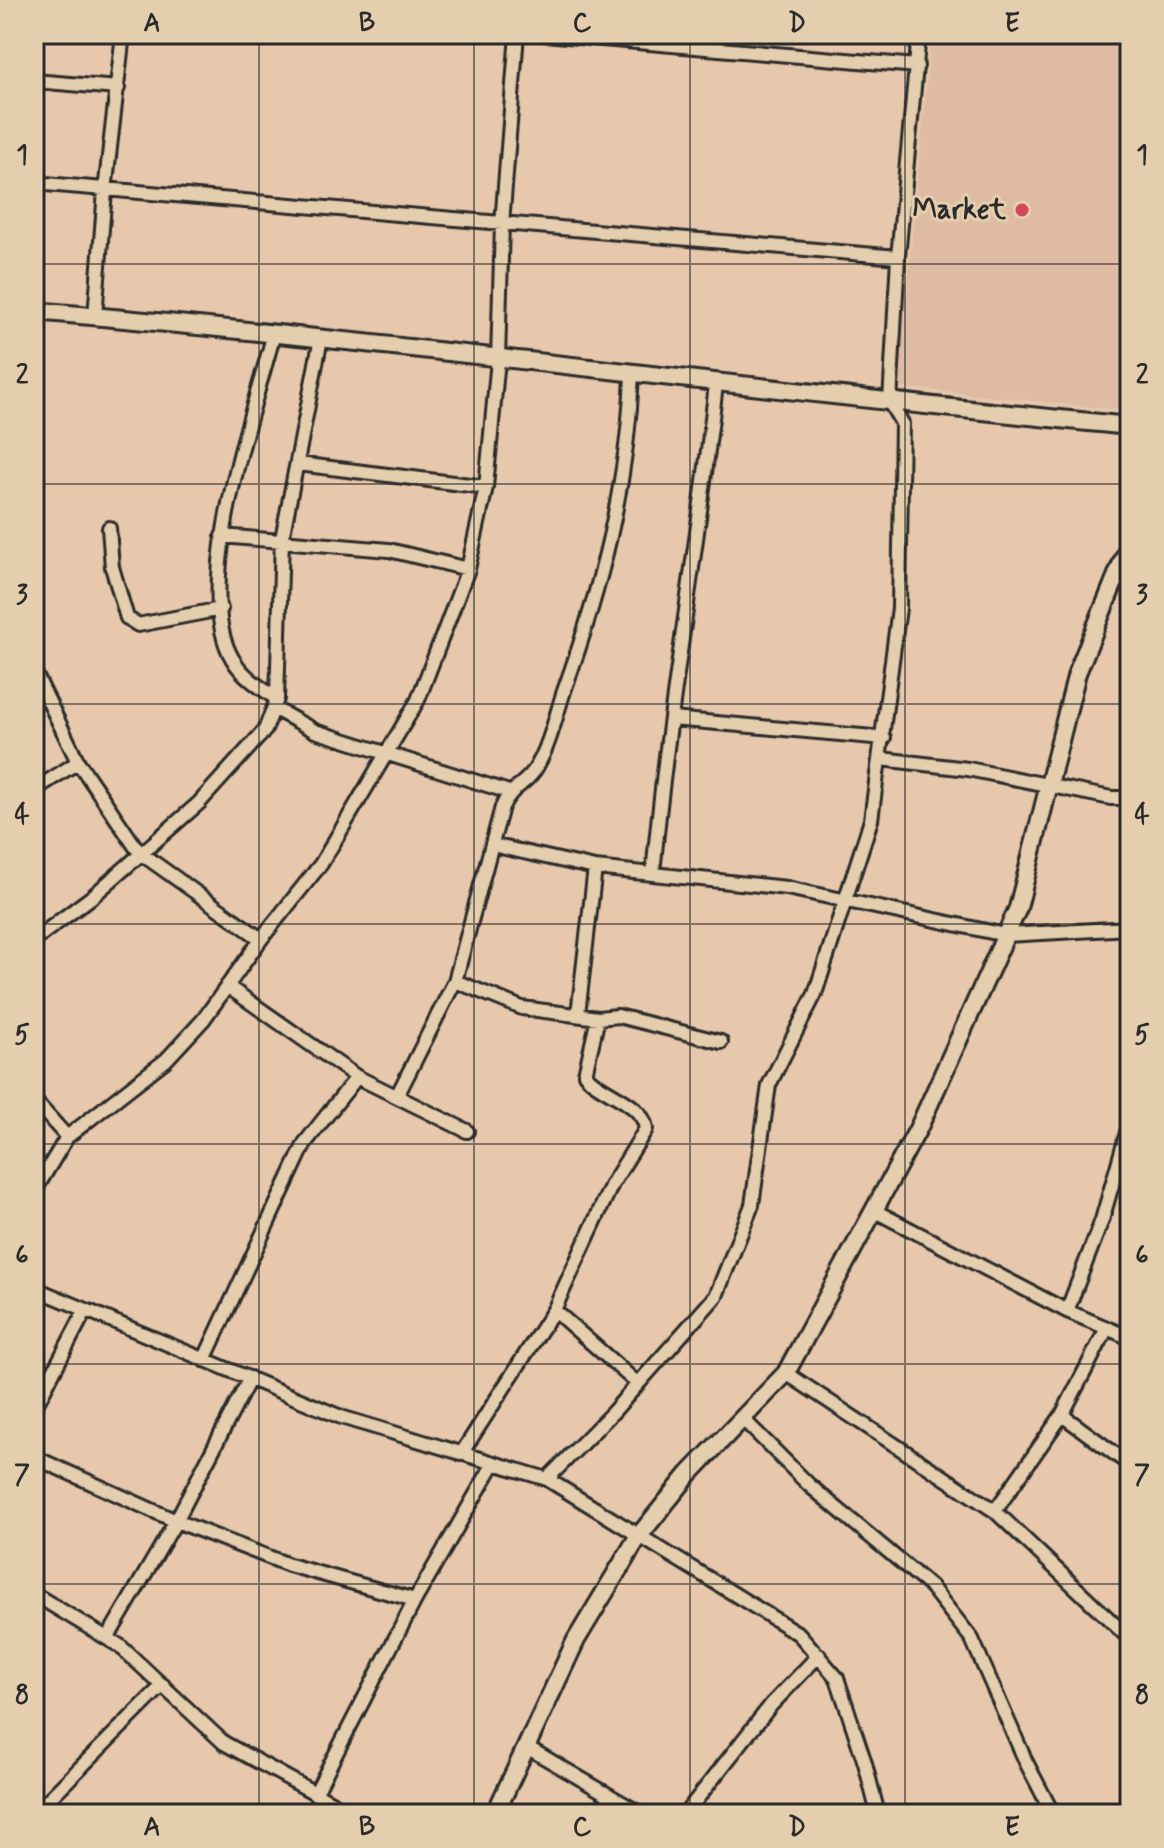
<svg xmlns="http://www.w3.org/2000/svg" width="1164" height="1848" font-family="Mynerve,sans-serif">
	<rect width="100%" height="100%" fill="#e8c8ac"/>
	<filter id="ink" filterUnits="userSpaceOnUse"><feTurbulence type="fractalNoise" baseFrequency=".0125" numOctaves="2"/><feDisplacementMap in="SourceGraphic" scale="16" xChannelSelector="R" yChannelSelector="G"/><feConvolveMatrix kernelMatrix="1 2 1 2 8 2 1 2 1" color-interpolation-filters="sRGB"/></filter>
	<g filter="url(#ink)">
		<path fill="#dfbba4" d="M931 34H1130V411L898 387Z"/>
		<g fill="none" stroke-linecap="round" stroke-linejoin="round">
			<g stroke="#2b2b2b" stroke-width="18">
				<path id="minor" d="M544 34 917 66
					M34 81 118 88
					M34 183 898 257
					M95 316 105 191 123 34
					M274 333C254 410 191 587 232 658 242 676 261 688 277 699
					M298 464 486 487
					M109 528 112 567 127 618 138 625 221 609
					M222 536 389 550 468 569
					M34 671 78 762 139 852 261 939
					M275 709 315 731 509 792
					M672 719 884 738
					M881 759 968 769 1111 798H1130
					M34 790 78 762
					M492 845 595 868 787 888 1005 935 1130 928
					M653 874C668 710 698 547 716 384
					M34 940 93 896 199 803 265 730 277 699 282 539 321 338
					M455 981 522 1008 598 1018 618 1016 721 1042
					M227 986 357 1077 467 1131
					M578 1014 595 868
					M397 1096 455 981 502 807C511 786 528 784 537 766 550 744 556 715 564 691 601 588 628 483 632 374
					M34 1100 67 1137
					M34 1192 67 1137 166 1060 203 1020 261 939 321 864 418 700 468 569 486 487 498 359 502 224 517 34
					M873 1210 1067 1311 1130 1338
					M34 1288 341 1417 547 1479 799 1634 837 1678 865 1763 878 1814
					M554 1310 638 1384
					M1067 1311 1102 1220 1130 1122
					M204 1360 305 1143 357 1077
					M786 1373 995 1511 1130 1639
					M34 1409 85 1311
					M1062 1415 1130 1465
					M743 1419 809 1485 931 1587 972 1639 1026 1762 1053 1814
					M461 1454 554 1310 612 1184 646 1129C643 1101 600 1094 585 1074L598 1018
					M34 1457 176 1521 289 1565 415 1600
					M547 1479 613 1412 716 1296 752 1205 769 1085 815 994 871 820 899 608 902 423 890 403 898 257 919 34
					M995 1511 1062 1415 1106 1330
					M34 1594 120 1646 224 1743 353 1814
					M108 1637 176 1521 250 1378
					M525 1746 641 1814
					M315 1794 415 1600 494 1463
					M34 1814 163 1685
					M685 1814 771 1705 819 1655"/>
			</g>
			<g stroke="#2b2b2b" stroke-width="22">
				<path id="tertiary" d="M34 311C400 342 764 391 1130 426
					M495 1814 576 1640 638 1537 689 1474 786 1373 919 1127 1018 908 1077 673 1130 543"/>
			</g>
			<use href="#minor" stroke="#e4cead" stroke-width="12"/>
			<use href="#tertiary" stroke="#e4cead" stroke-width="16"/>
		</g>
	</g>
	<path fill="none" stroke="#2b2b2b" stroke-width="2" stroke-opacity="0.55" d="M259 34V1814M474 34V1814M690 34V1814M905 34V1814M34 264H1130M34 484H1130M34 704H1130M34 924H1130M34 1144H1130M34 1364H1130M34 1584H1130"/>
	<circle fill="#d1495b" stroke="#e4cead" stroke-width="3" cx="1022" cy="210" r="8"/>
	<g text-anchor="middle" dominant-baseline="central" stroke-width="6" stroke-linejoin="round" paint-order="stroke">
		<g font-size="28" font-weight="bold" fill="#2b2b2b" stroke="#e4cead" text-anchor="end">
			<text x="1006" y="210">Market</text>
		</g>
	</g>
	<rect width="1164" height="1848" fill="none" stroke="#e4cead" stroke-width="88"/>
	<rect x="44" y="44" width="1076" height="1760" fill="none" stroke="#2b2b2b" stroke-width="3"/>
	<g font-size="26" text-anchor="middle" font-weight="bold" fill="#2b2b2b">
		<text x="152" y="31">A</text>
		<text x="367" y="31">B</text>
		<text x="582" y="31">C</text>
		<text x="797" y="31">D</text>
		<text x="1012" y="31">E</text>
		<text x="22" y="163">1</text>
		<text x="1142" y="163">1</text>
		<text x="22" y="383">2</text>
		<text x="1142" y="383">2</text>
		<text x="22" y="603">3</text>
		<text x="1142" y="603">3</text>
		<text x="22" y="823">4</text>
		<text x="1142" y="823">4</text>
		<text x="22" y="1043">5</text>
		<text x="1142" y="1043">5</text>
		<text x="22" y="1263">6</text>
		<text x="1142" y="1263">6</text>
		<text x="22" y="1483">7</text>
		<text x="1142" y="1483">7</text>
		<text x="22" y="1703">8</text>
		<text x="1142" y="1703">8</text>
		<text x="152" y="1835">A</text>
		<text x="367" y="1835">B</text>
		<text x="582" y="1835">C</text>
		<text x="797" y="1835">D</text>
		<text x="1012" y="1835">E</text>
	</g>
</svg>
